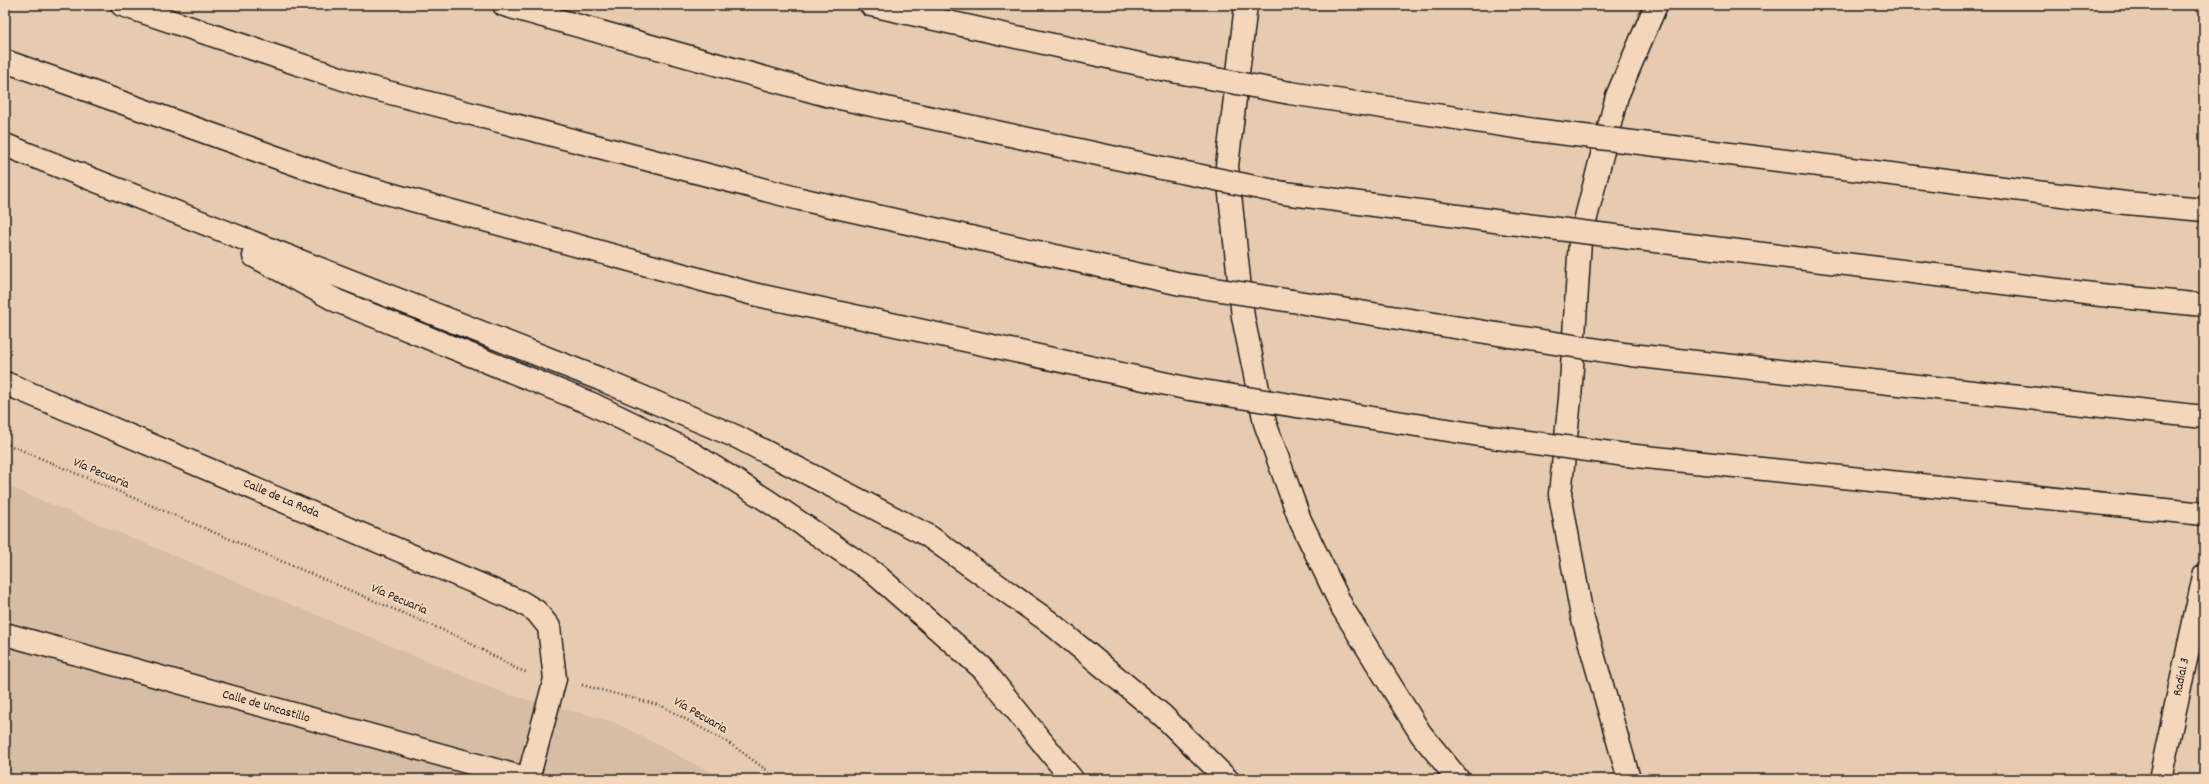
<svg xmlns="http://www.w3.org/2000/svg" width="2209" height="784" font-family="Dekko,sans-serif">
	<rect width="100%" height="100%" fill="#e7cbb0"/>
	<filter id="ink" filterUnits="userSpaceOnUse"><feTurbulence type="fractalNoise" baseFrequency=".025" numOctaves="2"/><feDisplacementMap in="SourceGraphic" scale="8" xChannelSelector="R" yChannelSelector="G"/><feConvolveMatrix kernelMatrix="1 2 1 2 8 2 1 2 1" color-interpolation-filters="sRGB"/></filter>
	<g filter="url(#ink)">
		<path fill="#d7bda4" d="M5 485 506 694 612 721 723 779H5Z"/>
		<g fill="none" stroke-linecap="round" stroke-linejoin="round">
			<g stroke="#1c1c1c" stroke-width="25">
				<path id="minor" d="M5 383 521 602 536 611 549 627 555 679 528 779 5 634"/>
			</g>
			<g stroke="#1c1c1c" stroke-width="25">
				<path id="highway" d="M122 5 364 86 800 199 1181 284
					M504 5 826 95 1162 168
					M871 5 1162 69
					M1246 5 1227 166 1243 317 1265 423 1300 520 1343 609 1421 734 1458 779
					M5 61 343 181 753 294 1190 389
					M1290 93 1535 130
					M5 145 600 379 737 437 927 535 1048 621 1162 715 1227 779
					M1657 145 2126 203 2204 210
					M1284 193 1510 223
					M1639 239 2101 295 2204 305
					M254 256 337 301 592 404 687 450 768 501 874 573 983 669 1072 779
					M1292 301 1510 336
					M1631 355 2204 417
					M1309 408 1498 438
					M1626 455 2204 514
					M1629 779 1582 616 1560 494 1570 399 1580 241 1617 96 1656 5
					M2160 779 2204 576"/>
			</g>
			<path stroke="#1c1c1c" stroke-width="2.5" stroke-dasharray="1 3" stroke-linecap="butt" d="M5 443 459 637 517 669 526 672
				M582 685 662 706 732 745 779 779"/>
			<use href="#minor" stroke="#f4d6ba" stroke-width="22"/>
			<use href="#highway" stroke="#f4d6ba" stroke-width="22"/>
			<g stroke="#1c1c1c" stroke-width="25" stroke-linecap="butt">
				<path id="highway-bridge" d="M1162 69 1290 93
					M1535 130 1657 145
					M1162 168 1284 193
					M1510 223 1639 239
					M1181 284 1292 301
					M1510 336 1631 355
					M1190 389 1309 408
					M1498 438 1626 455"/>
			</g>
			<use href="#highway-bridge" stroke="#f4d6ba" stroke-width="22"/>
		</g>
	</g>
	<g text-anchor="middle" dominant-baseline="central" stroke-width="4" stroke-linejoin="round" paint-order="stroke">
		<g font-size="13" fill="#1c1c1c" stroke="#f4d6ba">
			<text transform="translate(101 474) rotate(23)">Vía Pecuaria</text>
			<text transform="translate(281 499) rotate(23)">Calle de La Roda</text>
			<text transform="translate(399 600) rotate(23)">Vía Pecuaria</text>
			<text transform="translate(2182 677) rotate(-78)">Radial 3</text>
			<text transform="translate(266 707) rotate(16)">Calle de Uncastillo</text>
			<text transform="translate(700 716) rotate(30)">Vía Pecuaria</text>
		</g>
	</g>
	<rect width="2209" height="784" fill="none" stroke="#f4d6ba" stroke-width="20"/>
	<rect x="10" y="10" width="2189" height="764" fill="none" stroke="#1c1c1c" stroke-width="1.5" filter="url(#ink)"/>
</svg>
